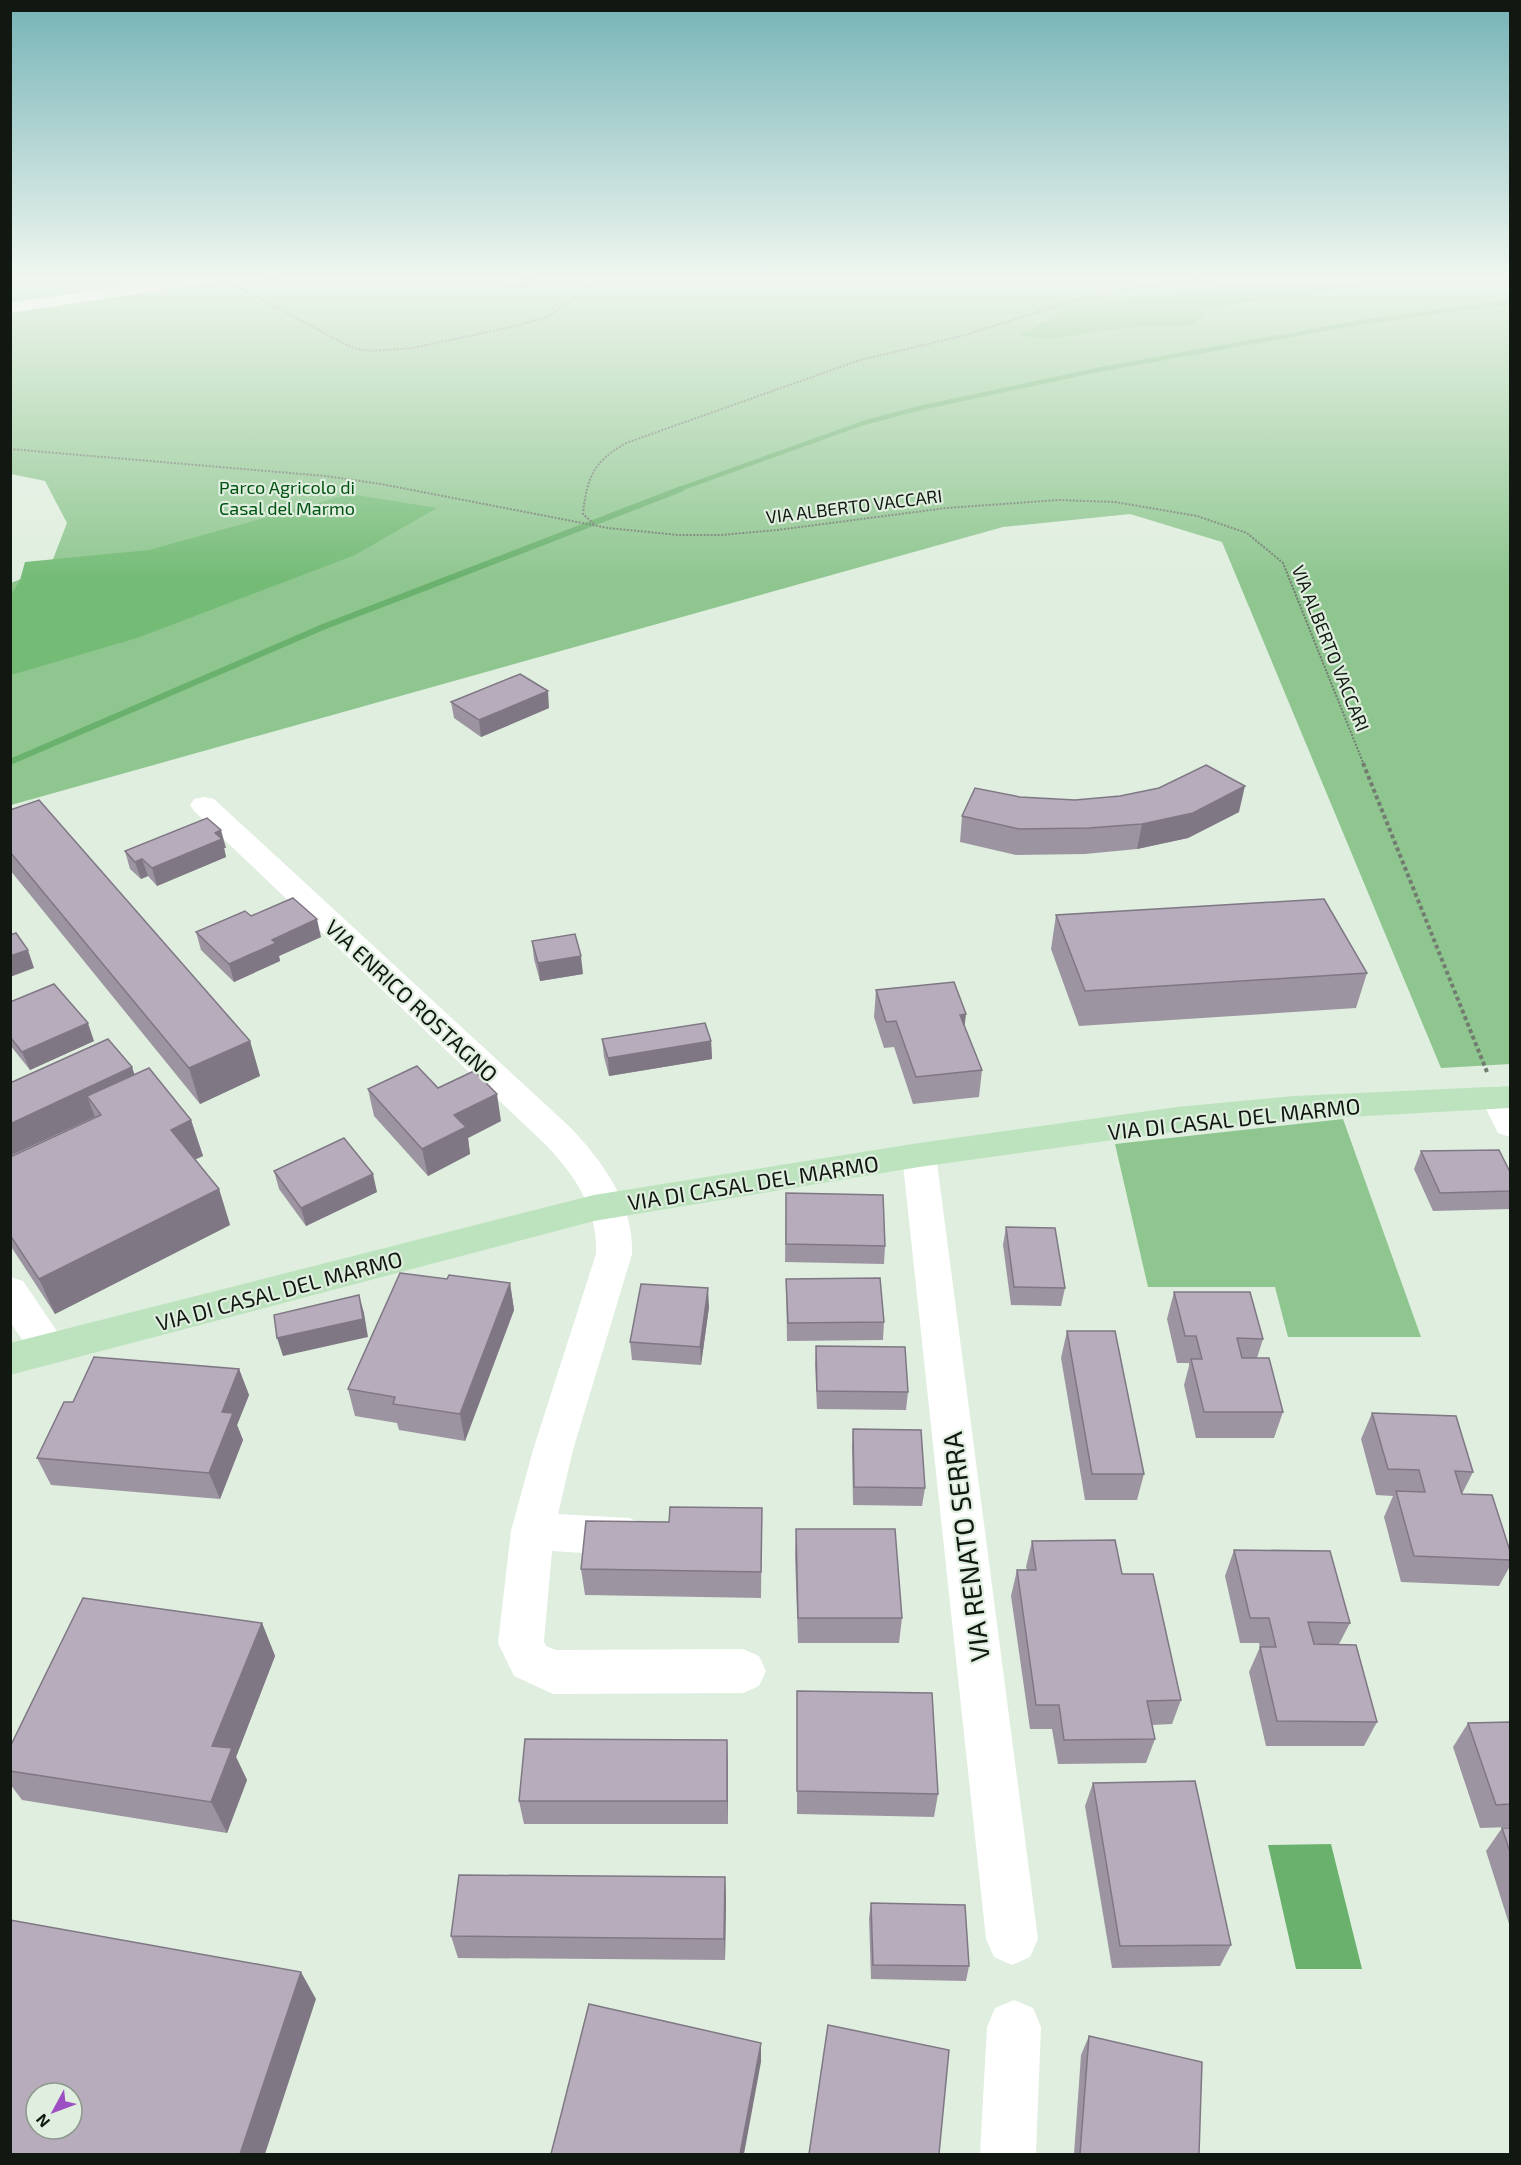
<svg xmlns="http://www.w3.org/2000/svg" width="1521" height="2165" font-family="'Exo 2',sans-serif">
	<rect width="100%" height="100%" fill="#dfeede"/>
	<path fill="#8fc690" d="M11 277H1510V1064L1441 1068 1222 542 1130 514 1003 527 11 805V583L50 567 67 523 45 481 11 474Z
		M1343 1119 1421 1337H1288L1275 1287H1148L1115 1144Z"/>
	<path fill="#74bb76" d="M1312 277H1486L1447 283 1403 282 1209 307 1194 325 1122 328 1049 339 1018 335 1072 309 1163 293Z
		M350 494 437 508 355 555 137 638 11 675V595L20 580 25 562 149 550Z"/>
	<path fill="#6ab16d" d="M1331 1844 1362 1969H1296L1268 1845Z"/>
	<g fill="none" stroke-linecap="round" stroke-linejoin="round">
		<path stroke="#6ab16d" stroke-width="4.5" d="M677 490 863 423 920 408 1102 369 1363 322 1510 302"/>
		<path stroke="#6ab16d" stroke-width="6" d="M10 762 323 627 681 489"/>
		<path stroke="#727c71" stroke-width="2" stroke-dasharray="2 1.5" stroke-linecap="butt" d="M234 285 345 344 357 349 372 351 413 348 515 326 548 317 602 277
			M10 449 325 476 381 484 608 528 678 535H721L777 530 946 508 1058 500 1115 502 1197 516 1247 533 1283 563 1364 765
			M594 524 583 514C587 477 593 462 626 443L860 360 962 336 1072 301 1125 290 1218 277"/>
		<path stroke="#727c71" stroke-width="4" stroke-dasharray="4 3" stroke-linecap="butt" d="M1363 763 1487 1072"/>
		<path fill="#fff" fill-rule="evenodd" d="M182 277H222L214 282 10 313V303Z
			M204 797 214 799 571 1128C604 1163 634 1205 632 1254L573 1450 558 1514 629 1518 644 1524 650 1537 644 1550 629 1556 552 1551 544 1641 546 1646 556 1650 743 1649 759 1656 766 1671 759 1686 743 1693 553 1694 514 1676 498 1643 511 1531 533 1450 596 1254C598 1210 576 1177 547 1146L194 811 190 805 194 799Z
			M1497 1086 1509 1089 1510 1092V1137L1498 1133 1480 1097 1485 1089Z
			M919 1143 931 1146 936 1155 1038 1939 1030 1957 1012 1965 994 1957 986 1939 902 1155 907 1146Z
			M10 1277 23 1281 69 1349 64 1360 50 1364 36 1360 10 1322Z
			M1014 2000 1033 2008 1041 2027 1036 2154H980L987 2027 995 2008Z"/>
		<path fill="#bde3be" fill-rule="evenodd" d="M1510 1086V1108L1294 1120 1177 1131 919 1167 594 1221 10 1375V1343L594 1195 919 1143 1177 1107 1294 1096Z"/>
	</g>
	<path fill="#9d94a2" d="M249 277H287V279L263 285Z
		M463 277H539L522 289 476 284 475 279Z
		M451 702 549 708 481 737 454 718Z
		M1020 797 1239 812 1188 838 1137 849 1085 854 1016 855 960 842 962 816Z
		M10 810 250 1041 260 1076 200 1104 10 870Z
		M224 848 226 857 157 886 148 876 141 879 130 869 125 851 226 848Z
		M1056 915 1367 973 1356 1008 1079 1026 1051 949Z
		M251 916 321 937 279 956 280 961 234 982 201 950 196 932Z
		M532 941 583 974 540 981 534 959Z
		M876 990 965 1027 982 1070 979 1097 913 1104 894 1047 884 1048 874 1017Z
		M10 1002 94 1041 30 1070 10 1045Z
		M602 1039 711 1041 712 1059 609 1076 604 1057Z
		M132 1067 134 1075 191 1120 203 1156 195 1159 219 1189 230 1225 55 1314 10 1245V1157L95 1118V1117L10 1083Z
		M438 1088 501 1121 468 1138 470 1154 428 1176 374 1116 368 1089Z
		M1421 1151 1510 1172V1209L1433 1211 1414 1169Z
		M274 1171 377 1192 306 1226 279 1189Z
		M786 1193 885 1246 884 1264 785 1262Z
		M1006 1227 1065 1288 1061 1306 1011 1305 1003 1245Z
		M786 1279 884 1322 883 1340 787 1341Z
		M510 1283 514 1310 465 1441 399 1430 397 1423 355 1416 348 1389Z
		M1174 1292 1263 1339 1257 1358 1283 1412 1274 1438H1196L1184 1385 1189 1366V1363H1177L1167 1319Z
		M709 1307 701 1365 632 1360 630 1342Z
		M1067 1331 1144 1474 1137 1500H1085L1061 1358Z
		M816 1346 908 1392 906 1410 817 1409 815 1364Z
		M239 1369 249 1395 237 1425 243 1440 220 1499 51 1485 37 1458 73 1402Z
		M1372 1413 1473 1472 1462 1494 1510 1551V1566L1499 1586 1401 1582 1384 1517 1393 1496 1376 1495 1361 1439Z
		M853 1429 925 1488 922 1506 853 1505 852 1447Z
		M762 1508 761 1598 585 1595 581 1569 669 1522Z
		M796 1529 902 1618 899 1643H798L795 1555Z
		M1032 1541 1122 1574 1181 1700 1172 1724 1152 1725 1155 1739 1146 1763 1058 1764 1052 1729H1030L1011 1596 1017 1570H1027L1026 1567Z
		M1234 1550 1350 1623 1339 1644 1377 1722 1364 1746H1266L1249 1672 1260 1647 1259 1643H1240L1225 1576Z
		M262 1623 275 1656 236 1757 247 1780 227 1833 22 1800 10 1784V1747Z
		M797 1691 938 1794 934 1817 797 1814Z
		M1510 1722V1827L1480 1828 1453 1747 1468 1723Z
		M727 1740 728 1824H524L519 1801Z
		M1093 1783 1231 1945 1220 1966 1112 1968 1085 1806Z
		M1502 1828H1510V1927L1486 1851Z
		M725 1877 726 1900 725 1960 458 1958 451 1936Z
		M871 1903 969 1966 966 1981 871 1979 869 1918Z
		M1089 2036 1199 2154H1074L1081 2055Z"/>
	<path fill="#7f7884" d="M267 277H287V279L263 285 261 279Z
		M520 277H539L522 289Z
		M548 691 549 708 481 737 479 720Z
		M1245 786 1239 812 1188 838 1137 849 1142 824Z
		M221 830 226 848H224L226 857 157 886 152 868 215 833Z
		M142 859 148 876 141 879 135 862Z
		M317 919 321 937 279 956 280 961 234 982 229 964 272 940Z
		M28 950 34 968 10 977V956Z
		M581 956 583 974 540 981 538 963Z
		M966 1014 963 1040 960 1015Z
		M88 1023 94 1041 30 1070 22 1052Z
		M250 1041 260 1076 200 1104 189 1068Z
		M711 1041 712 1059 609 1076 608 1058Z
		M132 1067 141 1094 87 1096 95 1117 10 1156V1124Z
		M497 1094 501 1121 468 1138 470 1154 428 1176 422 1149 454 1115Z
		M191 1120 203 1156 183 1165 171 1130Z
		M373 1174 377 1192 306 1226 301 1208Z
		M219 1189 230 1225 55 1314 39 1279Z
		M510 1283 514 1310 465 1441 460 1414Z
		M708 1288 709 1307 701 1365 700 1347Z
		M359 1295 364 1313 368 1337 283 1356 277 1338Z
		M239 1369 249 1395 237 1425 243 1440 220 1499 209 1473 222 1412Z
		M262 1623 275 1656 236 1757 247 1780 227 1833 211 1802 212 1746Z
		M727 1740 728 1764V1824L727 1801Z
		M725 1877 726 1900 725 1960 724 1939Z
		M301 1972 316 1999 265 2154H240Z
		M761 2043V2062L744 2154H740Z"/>
	<path fill="#b6acbc" stroke="#7f7884" stroke-width="1.5" fill-rule="evenodd" d="M520 674 548 691 479 720 451 702Z
		M1206 765 1245 786 1193 813 1142 824 1089 828 1019 829 962 816 975 788 1020 797 1075 800 1120 796 1159 788Z
		M39 800 250 1041 189 1068 10 852V810Z
		M207 818 221 830 215 833 222 839 152 868 142 859 135 862 125 851Z
		M293 898 317 919 272 940 276 943 229 964 196 932 245 911 251 916Z
		M1324 899 1367 973 1085 991 1056 915Z
		M16 933 28 950 10 956V935Z
		M575 934 581 956 538 963 532 941Z
		M954 982 966 1014 960 1015 982 1070 916 1077 896 1021 886 1022 876 990Z
		M54 984 88 1023 22 1052 10 1037V1002Z
		M705 1023 711 1041 608 1058 602 1039Z
		M108 1039 132 1067 10 1124V1083Z
		M417 1066 438 1088 474 1071 497 1094 454 1115 466 1127 422 1149 368 1089Z
		M149 1068 191 1120 171 1130 219 1189 39 1279 10 1235V1157L101 1115 87 1096Z
		M344 1138 373 1174 301 1208 274 1171Z
		M1499 1150 1510 1172V1191L1440 1193 1421 1151Z
		M786 1193 883 1195 885 1246 786 1244Z
		M1006 1227 1055 1228 1065 1288 1014 1287Z
		M400 1273 447 1279 449 1275 510 1283 460 1414 393 1404 395 1397 348 1389Z
		M880 1278 884 1322 788 1323 786 1279Z
		M641 1284 708 1288 700 1347 630 1342Z
		M1174 1292H1250L1263 1339 1237 1338 1242 1358H1269L1283 1412H1204L1191 1359H1202L1196 1336H1185Z
		M359 1295 363 1319 277 1338 274 1315Z
		M1067 1331H1115L1144 1474H1092Z
		M816 1346 905 1347 908 1392 817 1391Z
		M94 1357 239 1369 222 1412 233 1413 209 1473 37 1458 64 1402H73Z
		M1372 1413 1456 1416 1473 1472 1455 1471 1462 1494 1492 1495 1510 1551V1560L1414 1556 1396 1491 1425 1492 1419 1470 1388 1469Z
		M853 1429 921 1430 925 1488 854 1487Z
		M670 1507 762 1508 761 1572 581 1569 586 1521 669 1522Z
		M796 1529H895L902 1618H798Z
		M1115 1540 1122 1574H1153L1181 1700 1147 1701 1155 1739 1064 1740 1059 1705H1036L1017 1570H1036L1032 1541Z
		M1234 1550 1330 1551 1350 1623 1308 1622 1314 1644 1356 1645 1377 1722 1277 1721 1260 1647H1276L1269 1618H1250Z
		M83 1598 262 1623 212 1746 232 1748 211 1802 10 1771V1747Z
		M797 1691 932 1693 938 1794 797 1791Z
		M1510 1722V1804L1496 1805 1468 1723Z
		M525 1739 727 1740V1801H519Z
		M1195 1781 1231 1945 1120 1946 1093 1783Z
		M1502 1828H1510V1852Z
		M459 1875 725 1877 724 1939 451 1936Z
		M871 1903 965 1905 969 1966 873 1965Z
		M10 1920 301 1972 240 2154H10ZM36 2093H72V2129H36Z
		M589 2004 761 2043 740 2154H551Z
		M828 2025 949 2050 939 2154H809Z
		M1089 2036 1202 2062 1199 2154H1080Z"/>
	<linearGradient id="sky" x2="0" y2="1"><stop stop-color="#75b3b7"/><stop offset="0.48" stop-color="#f1f7f0"/><stop offset="1" stop-color="#f1f7f0" stop-opacity="0"/></linearGradient>
	<rect width="1521" height="580" fill="url(#sky)"/>
	<g text-anchor="middle" dominant-baseline="central" stroke-width="4.5" stroke-linejoin="round" paint-order="stroke">
		<g font-size="18" fill="#015312" stroke="#dfeede">
			<text x="287" y="487">Parco Agricolo di<tspan x="287" dy="21">Casal del Marmo</tspan></text>
		</g>
		<g font-size="18" fill="#111711" stroke="#dfeede">
			<text transform="translate(854 506) rotate(-7)">VIA ALBERTO VACCARI</text>
			<text transform="translate(1331 648) rotate(68)">VIA ALBERTO VACCARI</text>
		</g>
		<g font-size="22" fill="#111711" stroke="#dfeede">
			<text transform="translate(412 1000) rotate(43)">VIA ENRICO ROSTAGNO</text>
			<text transform="translate(1234 1118) rotate(-6)">VIA DI CASAL DEL MARMO</text>
			<text transform="translate(753 1182) rotate(-9)">VIA DI CASAL DEL MARMO</text>
			<text transform="translate(279 1290) rotate(-15)">VIA DI CASAL DEL MARMO</text>
		</g>
		<g font-size="27" fill="#111711" stroke="#dfeede">
			<text transform="translate(965 1547) rotate(-97)">VIA RENATO SERRA</text>
		</g>
	</g>
	<rect width="1521" height="2165" fill="none" stroke="#111711" stroke-width="24"/>
	<g transform="translate(54 2111) rotate(229)"><circle r="28" fill="#dfeede" stroke="#8d988c" stroke-width="1.5"/>
	<path d="M0-4.5L10 22L0 15L-10 22Z" fill="#9c50c1"/>
	<text y="-9" font-size="16" font-weight="bold" text-anchor="middle" fill="#111711">N</text>
	</g>
</svg>
